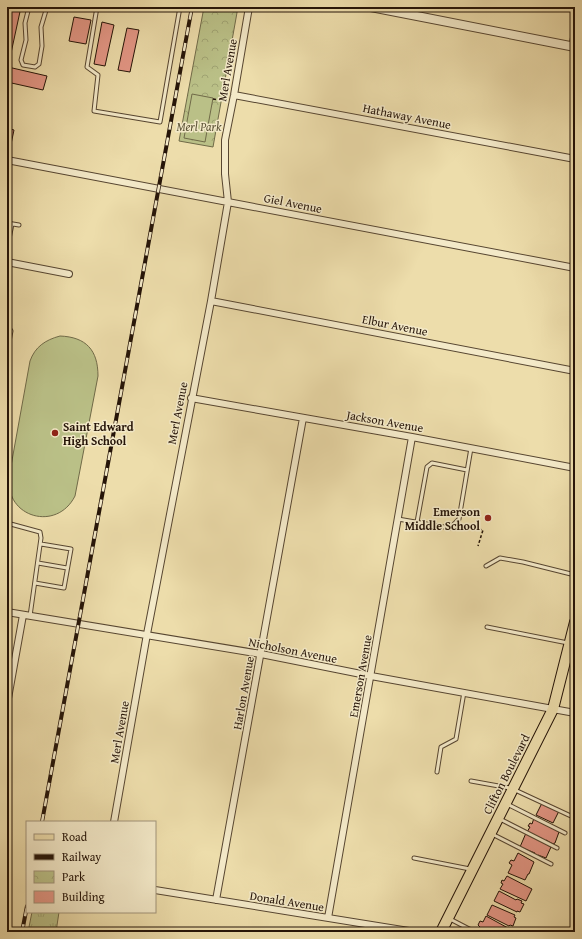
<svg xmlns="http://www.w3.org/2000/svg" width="582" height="939" font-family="'Gentium Book Plus',serif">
	<defs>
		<pattern id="grass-tufts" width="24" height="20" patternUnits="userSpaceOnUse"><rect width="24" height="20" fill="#bac087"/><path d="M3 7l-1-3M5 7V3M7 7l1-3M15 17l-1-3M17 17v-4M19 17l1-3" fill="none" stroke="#a0a473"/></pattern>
		<pattern id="park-crowns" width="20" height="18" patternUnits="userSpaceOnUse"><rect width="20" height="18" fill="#bac087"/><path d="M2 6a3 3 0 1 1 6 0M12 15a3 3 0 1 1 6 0" fill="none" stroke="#a0a473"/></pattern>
	</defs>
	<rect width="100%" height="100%" fill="#edddab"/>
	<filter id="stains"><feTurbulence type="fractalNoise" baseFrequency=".005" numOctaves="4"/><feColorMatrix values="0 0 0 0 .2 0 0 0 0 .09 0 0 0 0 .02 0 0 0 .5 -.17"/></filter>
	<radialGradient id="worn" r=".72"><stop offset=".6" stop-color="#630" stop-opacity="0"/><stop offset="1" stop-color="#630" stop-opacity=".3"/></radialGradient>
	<path fill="url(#grass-tufts)" stroke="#706a48" d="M32 912H59L56 932H28Z"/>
	<path fill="url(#park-crowns)" stroke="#706a48" d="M204 7H238L213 147 179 141Z"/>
	<path fill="#bac087" stroke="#706a48" d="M192 94 213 98 205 142 184 138Z
		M60 336C86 337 98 350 98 376L75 496C57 532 5 518 9 477L30 361C35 347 45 340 60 336Z"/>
	<path fill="#e49786" stroke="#251408" d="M7 7H21L8 67 47 76 43 90 7 82Z
		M74 17 91 20 86 44 69 41Z
		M102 22 114 25 105 66 94 64Z
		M127 28 139 30 130 72 118 70Z
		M7 128 14 130 10 149 7 148Z
		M542 803 559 811 553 823 536 815Z
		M534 818 559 832 555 843 553 844 546 840 545 841 543 840V839L527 832 530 827 528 826 530 823 532 824Z
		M526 833 551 847 546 858 538 855 537 856 534 855 535 853 520 847Z
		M518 853 534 862 529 874H528L525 880 508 873 512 865 509 863 511 860 514 861Z
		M507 876 532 889 526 901 500 889 503 884 501 883 502 880 504 881Z
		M499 891 516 900 517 899 522 901 521 903 524 904 520 912 517 911V912L494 901Z
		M492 905 515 915 514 917 516 918 513 926 510 925 509 926 487 915Z
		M486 916 508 928 507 932 504 931 503 932H478L480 927 478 925 480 921 483 922Z"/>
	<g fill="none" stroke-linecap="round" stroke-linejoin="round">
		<g stroke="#574631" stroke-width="5">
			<path id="service" d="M29 7 25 23 26 40 21 60 23 65 35 67 39 64 42 46 41 27 47 7
				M97 7 87 67 98 75 94 111 160 122 180 7
				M571 45 573 35 575 32
				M7 223 19 225
				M7 249 12 224
				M7 325 11 331 7 352
				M398 519 450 528 459 519 471 448
				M417 522 427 467 432 463 467 470
				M7 523 40 532 41 538 30 616
				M38 563 67 568
				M486 566 500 558 523 562 575 575
				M35 583 64 588 71 549 41 544
				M487 627 568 643
				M437 772 441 747 456 739 464 692
				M471 781 510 788
				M515 790 573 817
				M507 804 565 833
				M500 819 557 848
				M492 834 551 864
				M414 858 470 869
				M450 919 475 932"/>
		</g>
		<g stroke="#574631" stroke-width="8">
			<path id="minor" d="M234 95 575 159
				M7 160 575 268
				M7 262 69 274
				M211 301 575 371
				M191 398 412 437 575 468
				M7 612 261 654 371 676 575 713
				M7 704 23 615
				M114 822 147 634 211 301 228 202 225 174V140L234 95 249 7
				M155 890 415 932
				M216 900 303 418
				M328 918 412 437"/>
		</g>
		<g stroke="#574631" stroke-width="10">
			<path id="tertiary" d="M371 7 575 47"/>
		</g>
		<g stroke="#251408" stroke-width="12">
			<path id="primary" d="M441 932 553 709 575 622"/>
		</g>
		<path stroke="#251408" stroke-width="1.5" stroke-dasharray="3 2" stroke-linecap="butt" d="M213 99 227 101
			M459 525 483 530 478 546"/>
		<use href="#service" stroke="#f3e9c8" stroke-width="3"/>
		<use href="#minor" stroke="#f3e9c8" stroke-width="6"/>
		<use href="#tertiary" stroke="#f3e9c8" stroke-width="8"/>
		<use href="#primary" stroke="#edddab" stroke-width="10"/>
		<g stroke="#251408" stroke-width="4">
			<path id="rail" d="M42 822 192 7
				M22 932 27 906"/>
		</g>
		<use href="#rail" stroke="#f3e9c8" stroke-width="2.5" stroke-dasharray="8" stroke-linecap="butt"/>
	</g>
	<g fill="#8f2418" stroke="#f3e9c8" stroke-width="1.5">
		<circle cx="55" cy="433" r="4"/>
		<circle cx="488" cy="518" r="4"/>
	</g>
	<g text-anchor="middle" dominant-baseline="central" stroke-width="3" stroke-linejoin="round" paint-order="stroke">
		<g font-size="12" fill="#251408" stroke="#f3e9c8">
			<text transform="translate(227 70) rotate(-80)">Merl Avenue</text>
			<text transform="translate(407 116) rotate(11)">Hathaway Avenue</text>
			<text transform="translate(293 203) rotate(11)">Giel Avenue</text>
			<text transform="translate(395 325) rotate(11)">Elbur Avenue</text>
			<text transform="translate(177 413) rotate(-79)">Merl Avenue</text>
			<text transform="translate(385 421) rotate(10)">Jackson Avenue</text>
			<text transform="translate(293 650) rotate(11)">Nicholson Avenue</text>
			<text transform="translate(360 676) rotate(-80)">Emerson Avenue</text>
			<text transform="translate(243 693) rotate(-80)">Harlon Avenue</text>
			<text transform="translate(119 732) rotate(-80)">Merl Avenue</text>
			<text transform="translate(506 774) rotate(-63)">Clifton Boulevard</text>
			<text transform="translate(287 901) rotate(9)">Donald Avenue</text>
		</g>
		<g font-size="12" font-style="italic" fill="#595034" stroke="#f3e9c8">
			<text x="199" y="126">Merl Park</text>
		</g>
		<g font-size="12" font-weight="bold" fill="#251408" stroke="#f3e9c8" text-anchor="start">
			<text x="63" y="426">Saint Edward<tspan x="63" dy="14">High School</tspan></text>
			<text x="480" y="511" text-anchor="end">Emerson<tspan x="480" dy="14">Middle School</tspan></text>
		</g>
	</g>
	<rect width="582" height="939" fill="none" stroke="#edddab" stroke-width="24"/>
	<rect x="8" y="8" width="566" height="923" fill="none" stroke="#251408" stroke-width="2"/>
	<rect x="12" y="12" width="558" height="915" fill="none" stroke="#251408"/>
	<rect x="26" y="821" width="130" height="92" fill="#f3e9c8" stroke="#a1947b"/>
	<rect x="34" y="834" width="20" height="6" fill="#edddab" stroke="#a1947b"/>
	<text x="62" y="841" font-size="12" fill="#251408">Road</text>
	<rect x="34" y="854" width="20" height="6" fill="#251408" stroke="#a1947b"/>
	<text x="62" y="861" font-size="12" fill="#251408">Railway</text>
	<rect x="34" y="871" width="20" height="12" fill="url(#park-crowns)" stroke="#a1947b"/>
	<text x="62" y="881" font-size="12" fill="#251408">Park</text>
	<rect x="34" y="891" width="20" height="12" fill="#e49786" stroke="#a1947b"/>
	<text x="62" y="901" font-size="12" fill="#251408">Building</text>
	<rect width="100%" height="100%" filter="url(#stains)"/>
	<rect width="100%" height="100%" fill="url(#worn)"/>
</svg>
